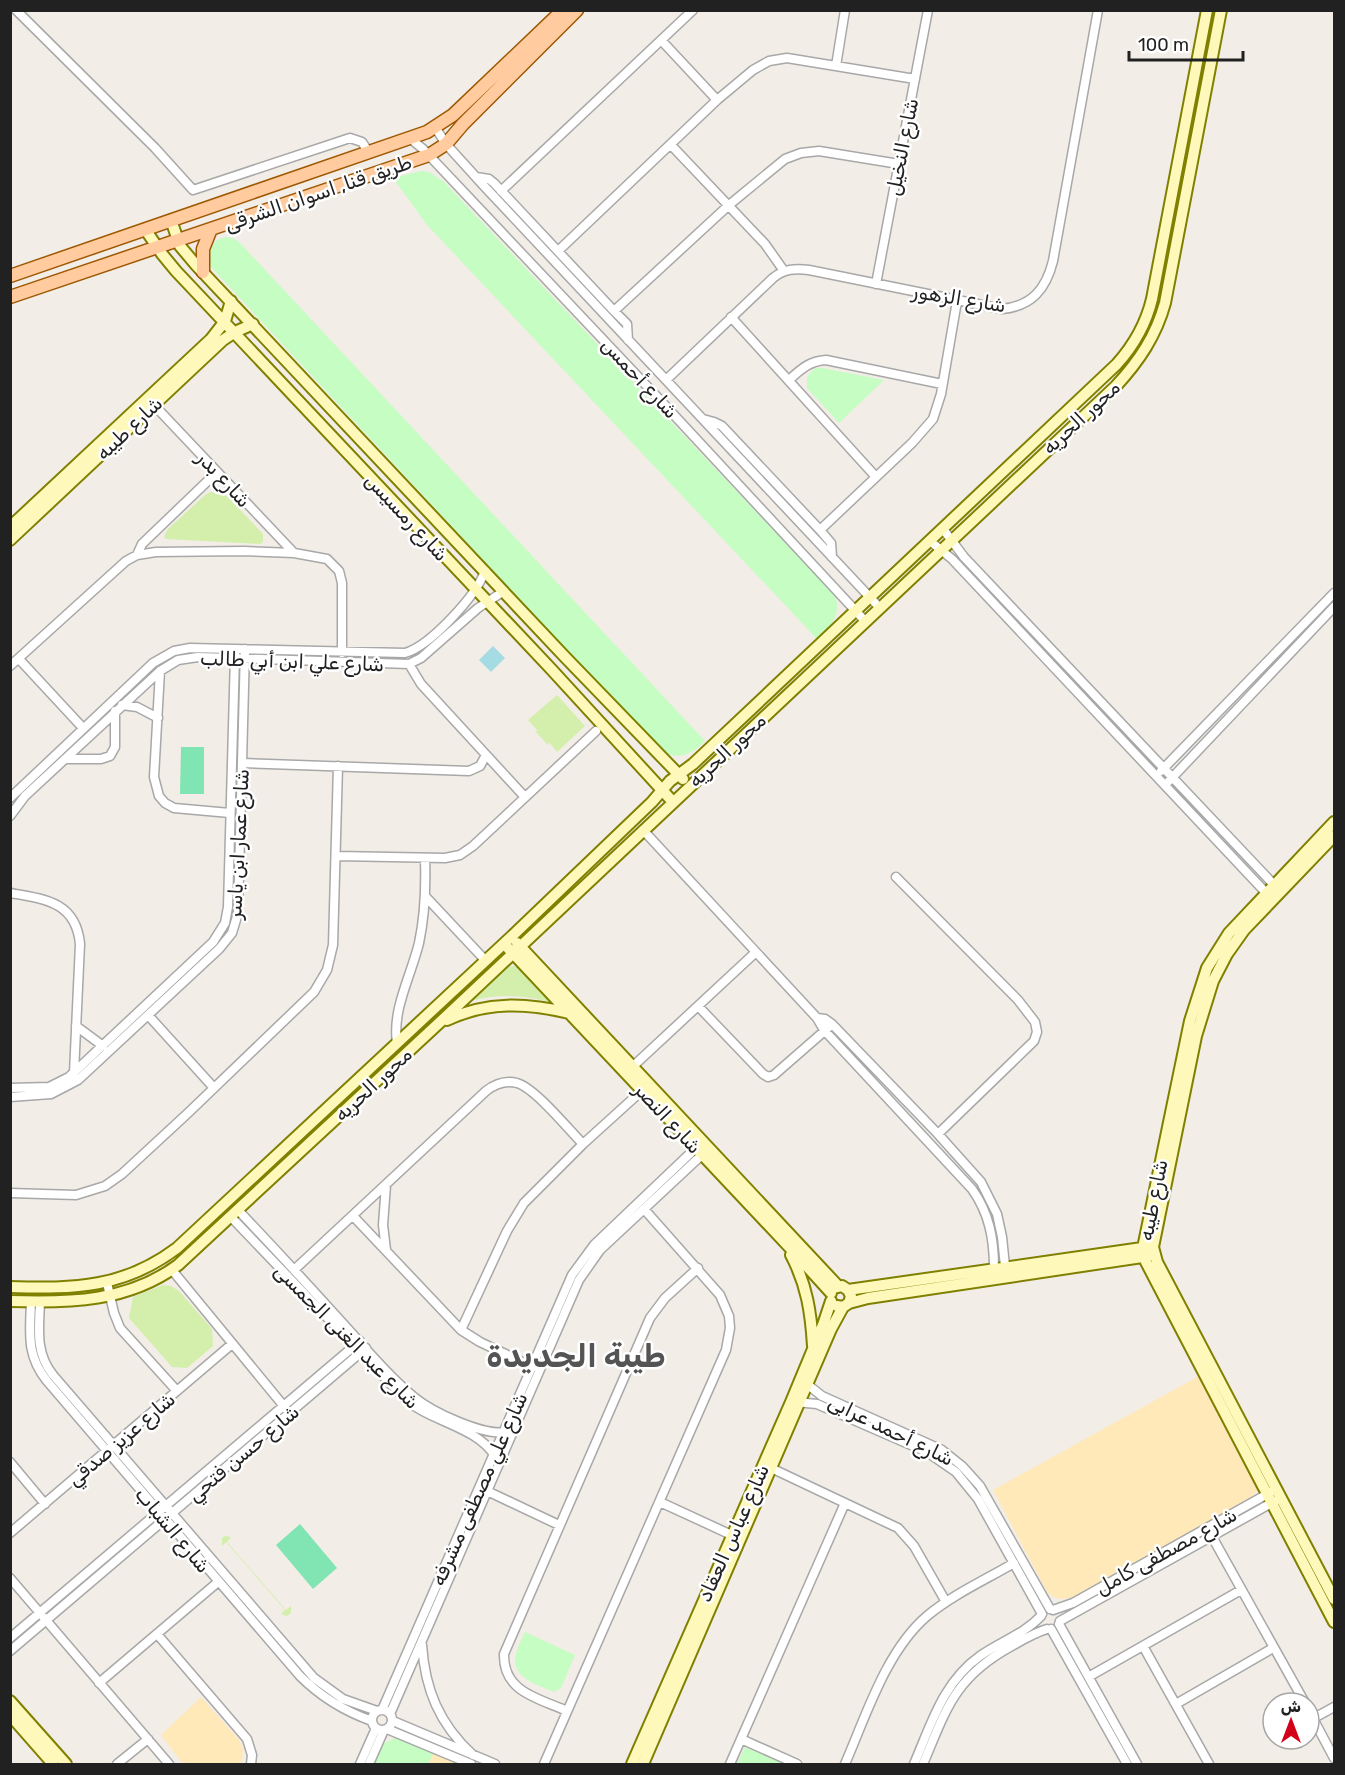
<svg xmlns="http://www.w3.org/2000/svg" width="1345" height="1775" font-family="Rubik,Cairo,sans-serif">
	<rect width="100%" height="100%" fill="#f2ede7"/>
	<path fill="#d4efab" d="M210 492 222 493 227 496 263 534V542L260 544 166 539 164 537 167 530 205 495Z
		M557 695 585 726 557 752 549 742 548 745 535 731H538L528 720Z
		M513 966 523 967 556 1004C527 995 500 993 471 1001L503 969Z
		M163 1285 171 1286 179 1291 212 1329 213 1346 187 1368 172 1367 129 1318 133 1297Z
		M225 1536 231 1537 227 1542 286 1610 291 1606V1613L287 1616 281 1614 285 1610 226 1542 222 1546V1538Z"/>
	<path fill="#ffe9b8" d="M1199 1376 1256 1481 1257 1491 1251 1497 1073 1597C1062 1600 1056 1600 1047 1592L993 1490Z
		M201 1697 240 1741 243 1750 242 1764H183L161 1735Z
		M434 1752 462 1764H428Z"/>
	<path fill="#c5fdc3" d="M421 171 429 172 443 181 835 595C842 616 831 625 817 639L427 225 393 178Z
		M226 237 232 238 239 242 705 741C672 774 657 745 632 720L209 265C207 250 210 241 226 237Z
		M815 368H822L884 380 839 423 807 388V377Z
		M525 1632 575 1655 561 1688 554 1692C538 1685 510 1678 516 1655 517 1647 522 1639 525 1632Z
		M395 1738H401L434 1752 428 1764H373L383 1744Z
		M745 1747 785 1764H737Z"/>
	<path fill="#81e5b3" d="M181 747H204V794H180Z
		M300 1524 337 1568 313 1589 276 1545Z"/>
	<path fill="#a5dbe2" d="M493 646 505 658 491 672 479 660Z"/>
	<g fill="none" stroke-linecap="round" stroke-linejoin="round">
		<g stroke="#a8a8a8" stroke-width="11">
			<path id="street" d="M16 10 155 148 193 190 350 138 362 142 369 153
				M661 40 717 100
				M836 66 845 10
				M435 127 446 144 484 186 879 607
				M411 139 423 149 661 401 865 621
				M671 145 765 244 784 271
				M476 177 489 179 494 183 614 311 627 324 628 340
				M501 191 693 10
				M558 251 717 100 753 70 769 61 787 58 915 79
				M876 284 928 10
				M614 311 729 205 785 159 801 153 819 151 899 164
				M731 317 876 477
				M666 380 773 278C784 269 795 268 809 270L1002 309C1032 306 1046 289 1053 261L1098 10
				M789 380C800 370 809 361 826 360L942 384
				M154 405 294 553
				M703 419 714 422 722 426 820 530 831 543 832 557
				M943 529 964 557 1278 889
				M820 530 912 443 933 419 941 394 957 301
				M930 541 952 559 1269 896
				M137 555 142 544 217 472
				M19 659 83 728
				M409 664 421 684 524 796
				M10 666 126 561 137 555 156 552 244 551 294 553 327 559 339 571 342 583V653
				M160 671 154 777 159 796 165 803 174 808 230 813
				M122 705 137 707 158 718
				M65 759H101L110 756 115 747V711
				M242 763 469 771 480 766 486 755
				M1161 771 1334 593
				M1169 781 1334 607
				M10 798 153 663 174 651 190 648 405 653C430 646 476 596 485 571
				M10 816 25 796 160 671 178 660 198 657 409 664 421 658 478 608 504 591
				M643 830 817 1018 824 1030 972 1189C989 1213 994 1238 994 1268
				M336 856 445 858 460 855 473 846 596 731
				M896 877 1018 1000 1035 1022 1037 1032 1034 1041 938 1134
				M10 893C45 899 76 902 80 944L74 1073
				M425 896 485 960
				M698 1006 763 1074 768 1077 774 1075 829 1027
				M148 1015 214 1088
				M817 1018 825 1019 832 1024 938 1134 981 1182 997 1214 1002 1237 1005 1266
				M76 1026 103 1046
				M397 1043C392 1009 411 976 419 943 425 915 426 887 425 858
				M629 1070 756 952
				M10 1088 49 1087 69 1077 213 942 225 923 228 907 235 655
				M10 1097 51 1094 78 1080 219 949 232 933 238 913 245 649
				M10 1193 76 1195 105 1186 122 1174 188 1113 314 992 327 970 333 945 338 766
				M238 1210C275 1249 311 1288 347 1328 368 1351 389 1377 414 1397 432 1412 483 1436 506 1432
				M353 1216 461 1330 480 1342 533 1367
				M231 1217 405 1399C431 1422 476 1426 495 1456
				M386 1250 383 1225 386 1185
				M172 1270 287 1410
				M294 1270 486 1091C495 1084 505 1080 517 1083 535 1088 569 1130 583 1144
				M107 1283 114 1313 120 1328 177 1391
				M31 1301C30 1333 26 1355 47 1381L300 1676C321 1697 344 1711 372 1721
				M40 1302C39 1328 35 1353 53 1375L314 1678 343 1699 377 1711
				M461 1330 507 1231 524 1203 583 1144 647 1086
				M803 1381 822 1396 942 1450 962 1466 980 1486 1050 1609
				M795 1402 817 1404 927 1452 956 1472 978 1499 1042 1614
				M10 1462 45 1504
				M771 1468 898 1528 914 1546 946 1602
				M487 1491 559 1525
				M660 1502 738 1538
				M10 1533 232 1344
				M1210 1533 1305 1703
				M10 1578 169 1764
				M1053 1610 1073 1603 1271 1492
				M1060 1621 1275 1501
				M1059 1624 1137 1764
				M1051 1629 1127 1764
				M157 1634 247 1739 252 1755 251 1764
				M10 1638 360 1341
				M422 1645C425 1689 439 1724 473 1755
				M1143 1646 1209 1764
				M10 1651 366 1348
				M1090 1676 1241 1590
				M99 1683 218 1582
				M1176 1704 1273 1648
				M372 1720a10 10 0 1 1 20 0a10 10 0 1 1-20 0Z
				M382 1710 572 1275 594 1245 700 1144
				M567 1711C538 1698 503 1692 504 1654L650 1318 665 1298 698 1268
				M1309 1711 1334 1758
				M390 1714 579 1280 600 1250 705 1152
				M1314 1718 1334 1707
				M393 1721 495 1764
				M387 1729 471 1764
				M741 1739 797 1764
				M117 1764 148 1739
				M360 1764 376 1728
				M369 1764 384 1730
				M544 1764 726 1350 730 1328 729 1316 720 1295 644 1209
				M730 1764 845 1503
				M845 1764C866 1716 886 1651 927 1616 952 1595 985 1580 1014 1563
				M914 1764C931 1725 943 1682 980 1656 1000 1642 1024 1634 1041 1616
				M923 1764C946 1710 954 1678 1010 1647 1022 1640 1034 1633 1047 1629"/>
		</g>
		<g stroke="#808000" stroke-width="14">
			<path id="secondary" d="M171 220 180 246 196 265 565 657 683 779
				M145 229 162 254 176 271 552 670 673 802
				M10 527 211 339 225 321 231 301
				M10 540 223 340 235 332 253 324
				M1334 822 1229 933 1207 968 1190 1021 1143 1248 1146 1262 1334 1622
				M1334 836 1244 930 1227 954 1213 981 1196 1036 1153 1247 1157 1262 1334 1599
				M517 943 838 1286
				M508 948 793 1251 831 1293
				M447 1020C487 1001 527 1003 569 1013
				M791 1255C807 1285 811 1313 813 1346
				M10 1287C75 1289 124 1288 177 1248L511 937 652 802 670 781 693 764 1117 364C1134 345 1146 324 1152 299L1207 10
				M834 1288 842 1286 848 1290 851 1296 849 1303
				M848 1290 1149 1247
				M10 1301C70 1303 128 1302 178 1265L438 1024 1116 386C1139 361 1156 336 1165 303L1221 10
				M837 1306 843 1307 849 1303 868 1298 1149 1256
				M10 1701 66 1764
				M10 1715 53 1764
				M632 1764 791 1402 823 1325 831 1301
				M643 1764 831 1329 843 1307"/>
		</g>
		<g stroke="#9e5800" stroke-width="15">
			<path id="primary" d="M203 272V249L211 229
				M10 276 427 132 453 115 563 10
				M10 297 429 155 446 144 463 124 577 10"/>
		</g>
		<use href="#street" stroke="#fff" stroke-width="8"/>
		<use href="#secondary" stroke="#fef9ba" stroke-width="10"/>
		<use href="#primary" stroke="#ffcb9f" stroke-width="12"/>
	</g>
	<g text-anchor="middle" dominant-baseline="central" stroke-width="5" stroke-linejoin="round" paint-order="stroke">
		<g font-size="20" fill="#212121" stroke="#fff">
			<text transform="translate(902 147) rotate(-79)">شارع النخيل</text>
			<text transform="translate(318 193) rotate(-19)">طريق قنا, اسوان الشرقى</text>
			<text transform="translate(959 298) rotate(9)">شارع الزهور</text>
			<text transform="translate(640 378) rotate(47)">شارع أحمس</text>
			<text transform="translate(1081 417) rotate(-43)">محور الحريه</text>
			<text transform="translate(129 428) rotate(-43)">شارع طيبه</text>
			<text transform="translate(224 479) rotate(47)">شارع بدر</text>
			<text transform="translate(407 517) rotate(47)">شارع رمسيس</text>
			<text transform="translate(292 661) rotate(2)">شارع علي ابن أبي طالب</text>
			<text transform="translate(727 750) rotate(-43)">محور الحريه</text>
			<text transform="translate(238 844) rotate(-87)">شارع عمار ابن ياسر</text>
			<text transform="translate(373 1084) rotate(-43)">محور الحريه</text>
			<text transform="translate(668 1118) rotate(47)">شارع النصر</text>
			<text transform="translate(1153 1200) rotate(-79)">شارع طيبه</text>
			<text transform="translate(347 1336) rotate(45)">شارع عبد الغنى الجمسى</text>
			<text transform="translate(891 1430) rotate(26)">شارع أحمد عرابى</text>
			<text transform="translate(121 1439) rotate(-40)">شارع عزيز صدقي</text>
			<text transform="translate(243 1453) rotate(-40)">شارع حسن فتحي</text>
			<text transform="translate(479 1489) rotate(-66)">شارع علي مصطفى مشرفه</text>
			<text transform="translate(173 1530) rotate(50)">شارع الشباب</text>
			<text transform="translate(733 1533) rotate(-66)">شارع عباس العقاد</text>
			<text transform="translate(1166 1551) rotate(-29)">شارع مصطفى كامل</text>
		</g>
		<g font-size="32" font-weight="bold" fill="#545454" stroke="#fff">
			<text x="576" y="1356">طيبة الجديدة</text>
		</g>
	</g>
	<rect width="1345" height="1775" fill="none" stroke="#212121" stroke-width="24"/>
	<g transform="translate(1291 1721)"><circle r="28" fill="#ffffff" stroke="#a6a6a6" stroke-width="1.5"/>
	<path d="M0-4.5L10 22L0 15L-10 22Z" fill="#d20018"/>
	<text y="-9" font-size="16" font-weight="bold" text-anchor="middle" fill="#212121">ش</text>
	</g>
	<path d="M1129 51v9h114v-9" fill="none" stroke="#212121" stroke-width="3"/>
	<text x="1138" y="51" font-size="18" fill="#212121" stroke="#ffffff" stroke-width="4.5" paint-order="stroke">100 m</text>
</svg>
